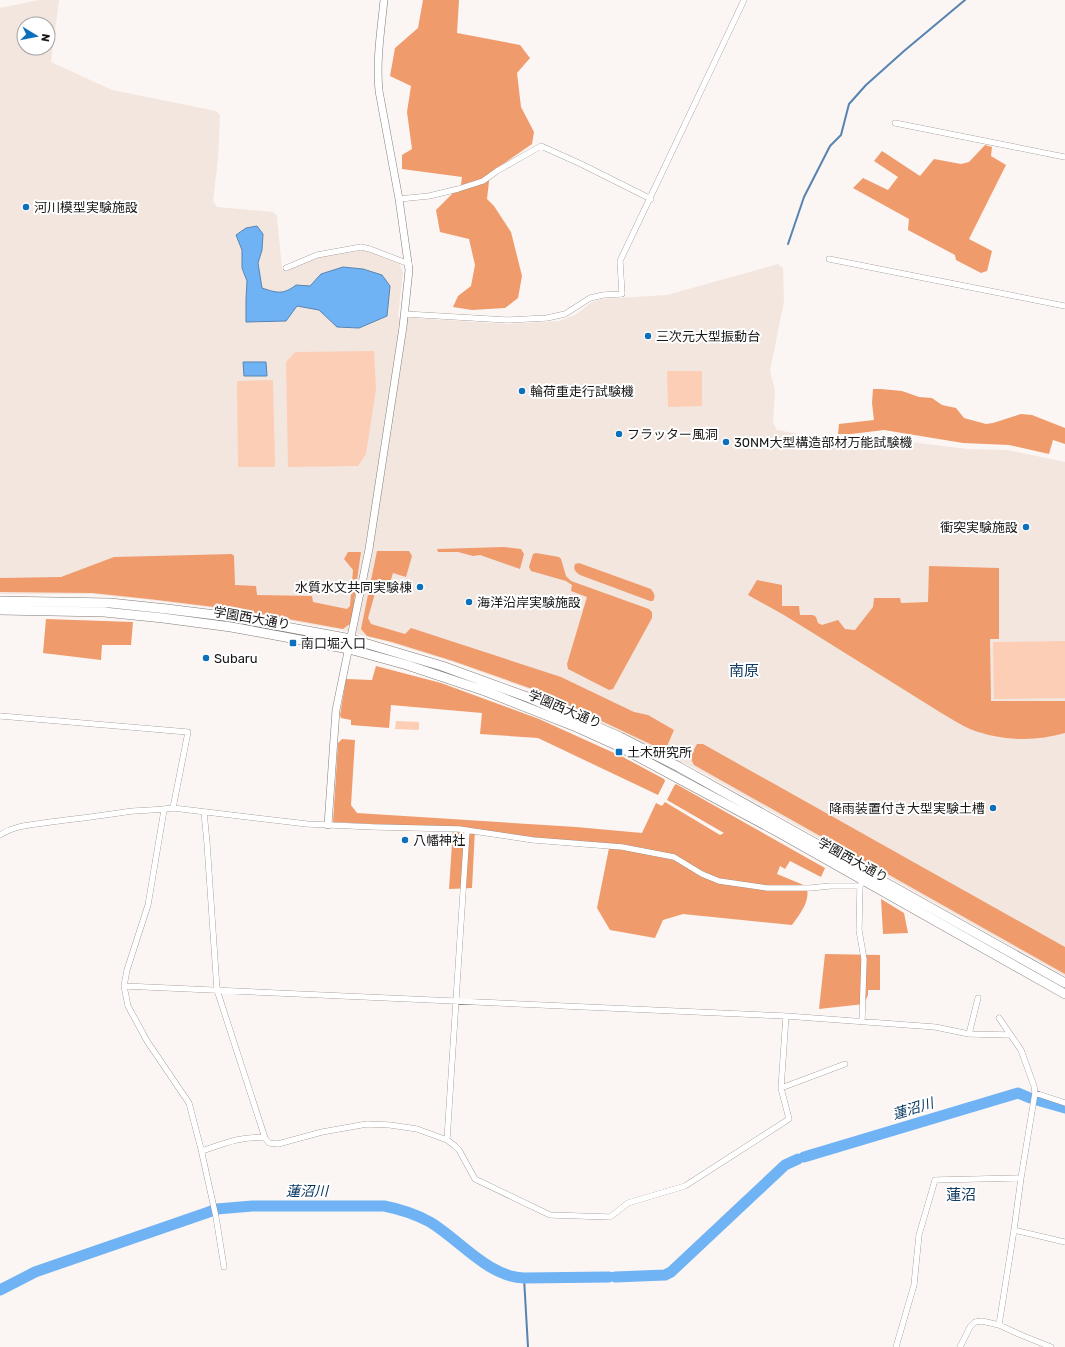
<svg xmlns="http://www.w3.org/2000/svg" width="1065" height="1347" font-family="Rubik,'Noto Sans JP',sans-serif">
	<rect width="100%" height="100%" fill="#fbf5f3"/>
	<path fill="#f3e6df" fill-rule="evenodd" d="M39 0H59L51 62 112 90 216 111 220 115 218 159 213 201 217 207 273 212 277 216 282 269 284 271 323 256 365 250 399 264 403 272 398 317 507 324 559 321 575 315 592 302 602 299 667 295 778 264 783 268 784 301 770 371 775 390 773 422 777 430 834 441 850 442 885 439 968 449 1007 450 1065 462V976L694 768 537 692 453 662 391 643 342 630 238 611 149 600 92 594H0V8ZM24 24H48V48H24Z"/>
	<path fill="#fcceb5" d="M374 351 376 389 366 454 358 466 288 467 286 362 295 352Z
		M667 371H702V406L668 407Z
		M273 380 275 467H238L237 381Z
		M1065 641V698L994 699 993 642Z
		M396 721 419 722V729L418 730 395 729Z"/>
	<path fill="#ef9b6c" d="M423 0H459L457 33 520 45 530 58 517 73 521 107 534 132 532 144 490 173 487 199 494 206 511 232 522 276 518 298 505 308 472 310 453 307 458 296 471 286 475 265 469 239 440 232 436 210 461 185 462 177 402 169V155L412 149 407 112 411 86 390 76 395 48 418 28Z
		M985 145 992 147 991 156 1006 165 969 239 992 251 987 271 981 273 956 260 955 255 908 230 909 219 853 188 863 178 888 190 898 177 874 161 882 151 920 176 934 159 961 164 969 162Z
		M873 389H881L902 391 919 397 932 398 942 405 956 408 964 418 986 424 993 423 1021 414 1032 415 1065 428V444L1053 440 1049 454 1009 445 963 443 884 430 851 434H838L839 424 874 420 872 403Z
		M504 547 521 549 524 554 520 569 480 555 473 556 458 552H438L437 549Z
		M377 551H409L412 556 406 577 393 573 389 586 378 583 368 618 371 624 405 634 411 628 561 677 634 712 648 715 674 730 665 751 538 691 453 661 392 642 367 636 361 629Z
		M348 552H361L351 623 343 629 239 610 149 599 92 593 0 592V578L61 577 114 557 232 554 234 556 235 585 256 586 257 595 312 596 313 602 347 609 350 606 353 570 344 559Z
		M536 553 559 557 561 559 566 576 571 581 649 609 652 612V618L613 689 609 690 568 669 567 664 587 597 571 591 572 585 566 581 531 571 529 567 533 554Z
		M579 563 651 589C654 593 656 596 653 601H650L580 575 576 572 574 568 575 564Z
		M929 566 999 568V639H990L991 701H1065V733C1034 742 1001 741 970 729 961 725 952 719 943 714L784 615 748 595 757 580 782 585V606H799L800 615H813L816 617 818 623 822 625 838 620 845 629 855 630 873 607 874 598H900L901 603 928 602Z
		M46 619 133 622 131 645H102L101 660 43 653Z
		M376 666 441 683 539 719 623 757 664 779 665 781 658 795 538 738 480 734 482 713 391 705 389 728 351 725V720L341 718 340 715 346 679 372 680Z
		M342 739 355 740 351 805 357 813 576 827 642 833 656 803 662 806 665 802 720 835 724 833 667 800 674 786 676 784 825 868 821 877 790 861 785 869 780 866 777 874 806 886C812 900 799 915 792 925L683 914 663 920 655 938 610 930 597 908 609 848 475 829 472 888 449 889 453 828 333 822 338 743Z
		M697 744H703L1065 947V974L694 765 690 757Z
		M881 899 904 913 908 933 883 934Z
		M825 954 880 955V990H868V995L864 1004 819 1009Z"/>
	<path fill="#70b3f5" stroke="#5684b2" d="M257 226 263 234 262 250 258 263 262 288C277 293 283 295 296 285L310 286 321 274 343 267 363 269 382 275 390 286 387 316 359 328 337 327 319 310 297 306 286 321 246 322V299L247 281 242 268V250L236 235 246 228Z
		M243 362H266L267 376H244Z"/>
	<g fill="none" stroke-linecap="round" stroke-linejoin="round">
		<path stroke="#5684b2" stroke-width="2" d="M788 244 804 197 830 146 841 135 849 104 866 85 904 51 965 0
			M524 1278 528 1347"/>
		<path stroke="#70b3f5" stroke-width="11" d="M1037 1100 1065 1108
			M804 1157 1018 1093 1030 1098
			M615 1277 665 1275 671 1272 785 1165 798 1159
			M0 1290 35 1272 206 1213 217 1209 252 1206H384C400 1209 415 1214 430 1222 460 1240 488 1277 524 1278L609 1277"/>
		<g stroke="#827d7a" stroke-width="6">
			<path id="minor" d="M895 123 1065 157
				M399 199 429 196 458 189 483 181 497 171 541 146 581 164 651 199
				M829 259 1065 306
				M286 268 317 255 361 247 370 249 409 264
				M405 314 507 320 547 318 565 314 590 298 603 295 622 294 620 261 744 0
				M0 716 188 732 173 808
				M164 810 148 905 127 970 124 986 128 1006 147 1041 189 1103 201 1149 216 1217 224 1267
				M204 812 207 843 217 990 265 1138
				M0 835C15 825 33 825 50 822 78 819 105 815 133 811 146 810 160 810 173 808L307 824 374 827 459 829 533 840 622 847 674 857 702 874 719 881 767 888H810L830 886H860L863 881
				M860 886 859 930 864 959 862 1021
				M124 986 786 1016 935 1027 969 1034 1010 1035
				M999 1018 1021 1050 1034 1086 1035 1093 1021 1178 1014 1230 1065 1242
				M969 1034 978 998
				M781 1088 845 1064
				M1035 1093 1065 1103
				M447 1140 467 830
				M202 1151C222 1144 244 1135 265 1138L269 1143 278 1144 322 1132 367 1124 390 1125 417 1129 447 1140 455 1146 459 1150 475 1179 550 1215 610 1217 628 1203 685 1186 789 1119 781 1088 786 1016
				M1014 1230 999 1325 1021 1335 1051 1347
				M896 1347 914 1285 919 1235 935 1180 1021 1178
				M960 1347 970 1327 975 1322 982 1321 999 1325"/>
		</g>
		<g stroke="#827d7a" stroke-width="8">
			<path id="tertiary" d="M328 825 336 710 369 549 403 327 409 270 399 199 379 91C376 60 381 30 384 0"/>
		</g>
		<g stroke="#827d7a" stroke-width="10">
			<path id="trunk" d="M0 601 110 603 167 609 232 617 351 639 442 666 530 698 620 737 679 767 1065 983
				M0 610 104 612 163 618 231 627 349 649 407 665 485 691 574 726 618 746 778 832 1065 994"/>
		</g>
		<use href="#minor" stroke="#fff" stroke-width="5.5"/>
		<use href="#tertiary" stroke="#fff" stroke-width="7"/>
		<use href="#trunk" stroke="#fff" stroke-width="9"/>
	</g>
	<g fill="#0c70bc" stroke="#fff" stroke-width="1.5">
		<circle cx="26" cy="207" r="4"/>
		<circle cx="648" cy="336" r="4"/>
		<circle cx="522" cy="391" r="4"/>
		<circle cx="619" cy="434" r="4"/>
		<circle cx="726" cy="442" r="4"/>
		<circle cx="1026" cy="527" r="4"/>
		<circle cx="420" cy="587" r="4"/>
		<circle cx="469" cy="602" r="4"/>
		<rect x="289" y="639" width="8" height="8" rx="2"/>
		<circle cx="206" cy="658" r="4"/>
		<rect x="615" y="748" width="8" height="8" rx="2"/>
		<circle cx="993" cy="808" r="4"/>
		<circle cx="405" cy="840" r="4"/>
	</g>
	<g text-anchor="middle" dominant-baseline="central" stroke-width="4" stroke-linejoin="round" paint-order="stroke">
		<g font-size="13" fill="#181716" stroke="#fff" text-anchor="start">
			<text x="34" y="207">河川模型実験施設</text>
			<text x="656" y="336">三次元大型振動台</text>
			<text x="530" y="391">輪荷重走行試験機</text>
			<text x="627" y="434">フラッター風洞</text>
			<text x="734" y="442">30NM大型構造部材万能試験機</text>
			<text x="1018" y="527" text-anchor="end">衝突実験施設</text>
			<text x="412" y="587" text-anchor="end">水質水文共同実験棟</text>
			<text x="477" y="602">海洋沿岸実験施設</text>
			<text x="301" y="643">南口堀入口</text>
			<text x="214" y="658">Subaru</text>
			<text x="627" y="752">土木研究所</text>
			<text x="985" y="808" text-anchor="end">降雨装置付き大型実験土槽</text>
			<text x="413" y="840">八幡神社</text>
		</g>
		<g font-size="13" fill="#181716" stroke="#fff">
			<text transform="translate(252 618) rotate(10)">学園西大通り</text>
			<text transform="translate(565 709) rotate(23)">学園西大通り</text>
			<text transform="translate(853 860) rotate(29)">学園西大通り</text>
		</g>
		<g font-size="14" font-style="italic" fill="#00335c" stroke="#fff">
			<text transform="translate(913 1109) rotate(-17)">蓮沼川</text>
			<text x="307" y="1191">蓮沼川</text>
		</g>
		<g font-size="15" fill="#123c61" stroke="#fff">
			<text x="744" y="671">南原</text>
			<text x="961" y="1195">蓮沼</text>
		</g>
	</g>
	<g transform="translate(36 36) rotate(100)"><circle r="19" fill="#ffffff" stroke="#a3a2a2"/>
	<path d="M0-3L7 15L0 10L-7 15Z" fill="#0c70bc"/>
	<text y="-6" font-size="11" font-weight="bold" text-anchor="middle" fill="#181716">N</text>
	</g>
</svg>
